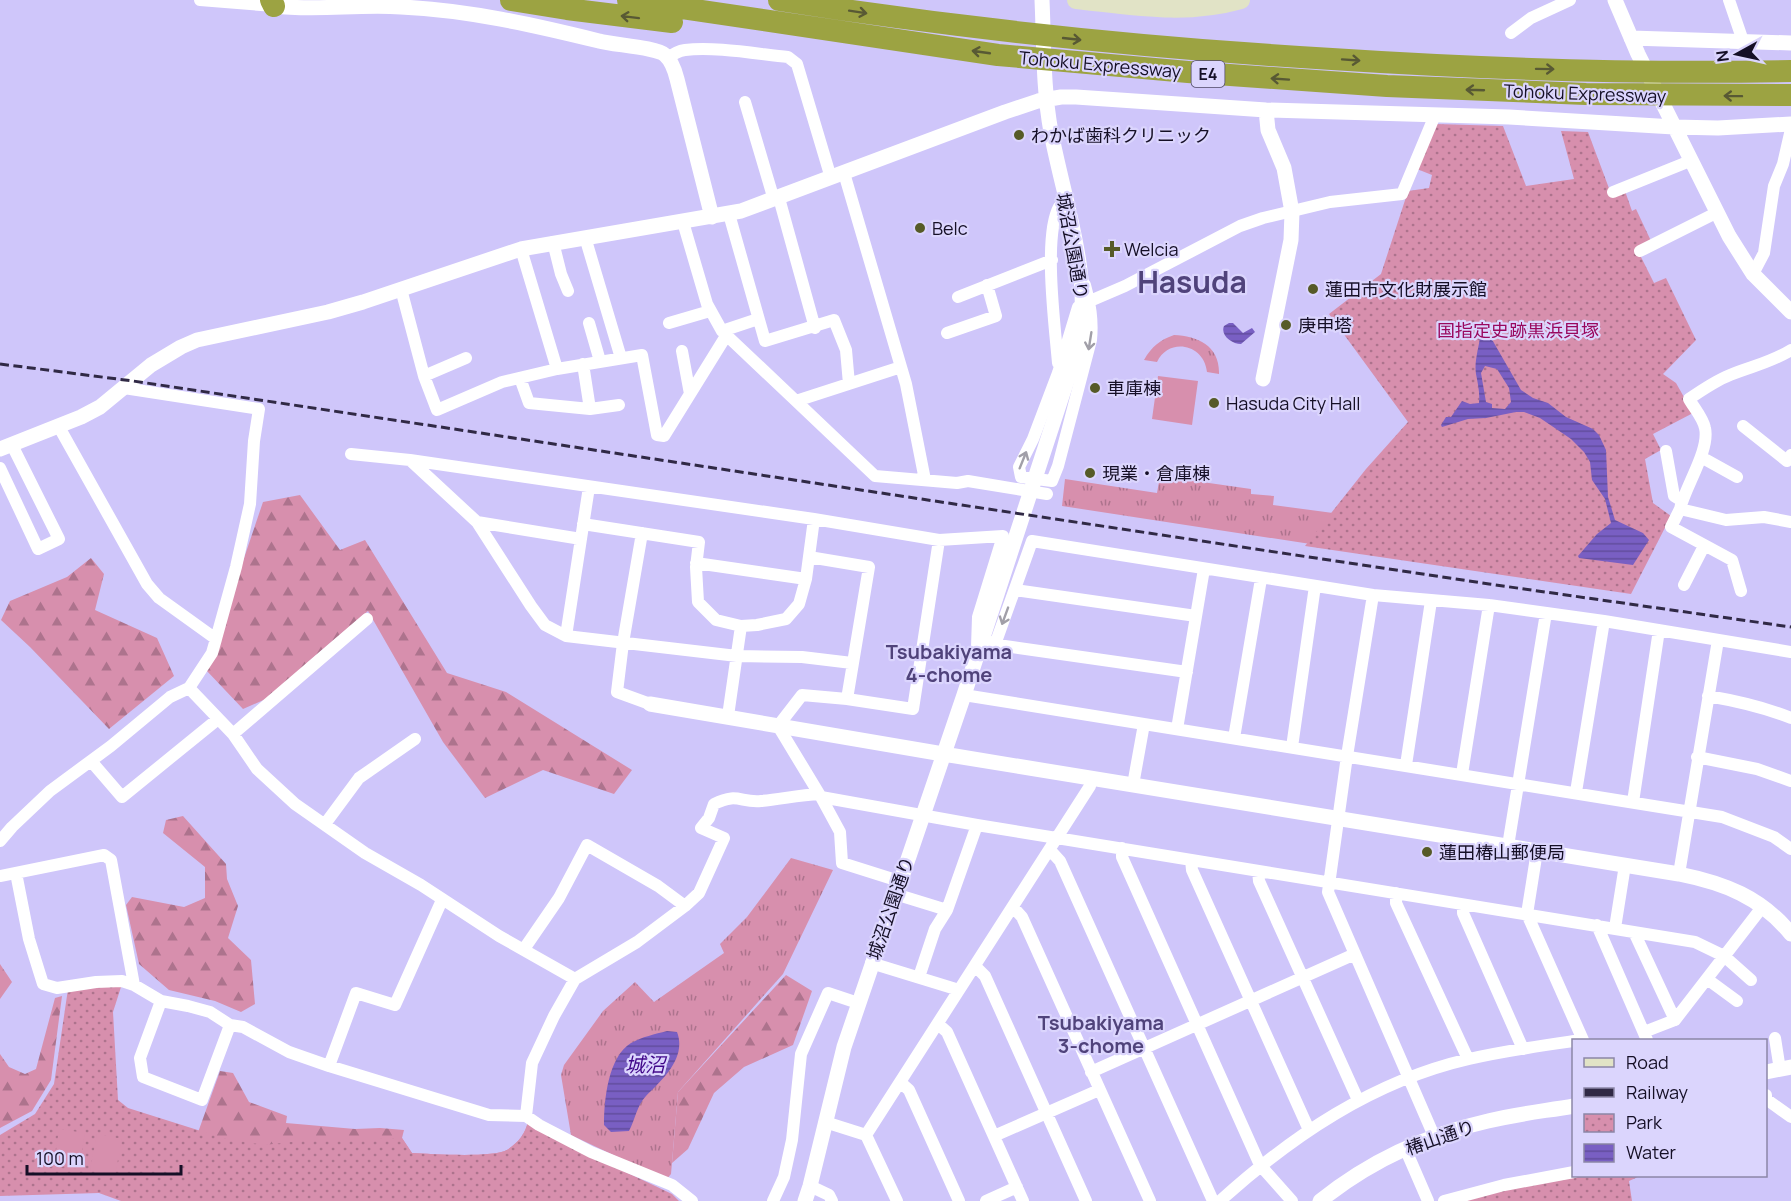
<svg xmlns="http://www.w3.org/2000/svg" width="1791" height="1201" font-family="Manrope,'Noto Sans JP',sans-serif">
	<defs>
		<pattern id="grass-tufts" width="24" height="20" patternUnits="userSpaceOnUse" patternTransform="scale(1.5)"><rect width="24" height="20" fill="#d78fad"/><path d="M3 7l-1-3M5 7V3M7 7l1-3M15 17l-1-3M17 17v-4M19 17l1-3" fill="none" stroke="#ad738d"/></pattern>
		<pattern id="forest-firs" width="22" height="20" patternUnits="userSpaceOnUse" patternTransform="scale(1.5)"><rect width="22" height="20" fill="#d78fad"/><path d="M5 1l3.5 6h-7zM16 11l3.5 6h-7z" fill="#ad738d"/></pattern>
		<pattern id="park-dots" width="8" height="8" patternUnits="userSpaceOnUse" patternTransform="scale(1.5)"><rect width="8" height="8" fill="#d78fad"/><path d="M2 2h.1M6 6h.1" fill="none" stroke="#ad738d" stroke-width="1.8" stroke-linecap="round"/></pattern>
		<pattern id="water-rules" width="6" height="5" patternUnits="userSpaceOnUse" patternTransform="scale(1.5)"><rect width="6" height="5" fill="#795fc3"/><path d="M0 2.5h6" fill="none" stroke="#624d9e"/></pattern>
	</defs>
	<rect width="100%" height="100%" fill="#cfc6fa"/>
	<path fill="url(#grass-tufts)" d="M1174 335C1198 336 1220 346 1219 374L1207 372C1204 344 1169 337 1157 362L1144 360C1152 346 1160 340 1174 335Z
		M1160 476 1251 489V494L1274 496 1273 505 1348 515 1343 549 1062 506 1065 479 1157 493Z
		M791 858 833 870 783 974 678 1092 671 1174 666 1180 571 1135 561 1075 564 1065 603 1011 635 982 654 1002 724 953 720 944 747 917Z"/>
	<path fill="url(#forest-firs)" d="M300 495 340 550 365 540 447 673 506 692 632 770 614 794 543 770 485 798 443 742 368 611 308 662 277 694 243 709 206 670 263 502Z
		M91 558 104 574 95 610 157 638 174 676 109 729 30 647 1 620 10 601 67 577Z
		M183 816 226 864 227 879 238 906 228 938 251 960 255 1004 241 1012 215 1001 169 990 139 964 126 905 132 897 184 907 205 898V867L163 833 166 820Z
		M0 964 12 982 0 999Z
		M786 975 812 991 793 1045 744 1067 714 1093 688 1149 672 1163 678 1092Z
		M62 996 51 1080 32 1111 0 1128V1054L9 1067 25 1074 36 1069 55 998Z
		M220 1071 233 1073 249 1102 287 1116 286 1123 355 1129 380 1128 404 1130 402 1138 412 1153C430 1154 494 1158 507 1150 518 1143 526 1133 528 1121L533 1132 491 1163 305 1160 196 1138Z"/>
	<path fill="url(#park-dots)" d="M1436 124 1503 126 1526 186 1574 179 1561 131 1588 132 1610 191H1625L1632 211 1636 209 1651 241 1637 249 1654 283 1666 278 1696 340 1663 374 1676 383 1693 413 1653 434 1661 450 1645 459 1653 503 1671 516 1631 594 1305 546 1366 469 1408 422 1329 314 1381 274 1408 191 1429 188 1432 175 1417 169Z
		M100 984 121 987 113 1012 118 1100 128 1108 223 1138 264 1145 300 1141 402 1138 412 1153C430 1154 494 1158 507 1150 518 1143 526 1133 528 1121L548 1135 672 1194 679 1201H121L99 1193 0 1196V1135L35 1114 54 1084 68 989Z
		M1577 1176H1640L1629 1181 1632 1201H1460L1496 1190Z"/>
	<path fill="#d78fad" d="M1158 376 1198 381 1192 425 1152 419Z
		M59 1129 85 1133 79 1169 54 1165Z
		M97 1134 122 1139 115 1175 90 1170Z"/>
	<path fill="url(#water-rules)" fill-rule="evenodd" d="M1229 323H1233L1243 333 1252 328 1255 332 1241 344C1232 344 1220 335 1224 326Z
		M1482 334H1487L1490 336 1521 390 1533 398 1548 403 1566 417 1593 429 1599 435 1606 450 1608 497 1615 520 1643 533 1649 540 1633 565 1579 558 1578 556 1597 534 1611 523 1605 499 1592 480 1590 462 1584 452 1571 439 1540 418 1524 412H1516L1486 418 1468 419 1442 427 1441 425 1446 417H1451L1462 401 1470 404 1479 403C1480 393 1478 384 1476 374 1474 361 1479 348 1480 336ZM1485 366 1497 369 1509 388 1511 402 1505 409 1492 408V404L1486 402 1481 373Z
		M667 1031 677 1032C687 1058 662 1080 646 1096 637 1105 635 1120 629 1131L611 1132 604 1125C604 1100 608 1057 631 1043 642 1037 655 1034 667 1031Z"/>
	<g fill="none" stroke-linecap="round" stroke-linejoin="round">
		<path stroke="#fff" stroke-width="12" d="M200 0 274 6
			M1729 0 1743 41
			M1511 33 1531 18 1570 0
			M668 58C673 54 678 51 685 50 713 46 758 54 788 57L797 64 831 178
			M745 102 774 200
			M844 173 906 384 925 480
			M1613 192 1690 161
			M779 198 815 328
			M729 214 765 341 834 320 846 350 849 384
			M683 222 707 304 722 331 796 401
			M585 237 621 358
			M553 242 561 274 568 291
			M521 249 557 369
			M1640 251 1716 213
			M1753 274 1764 253 1774 186 1783 164 1791 129
			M401 289 424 376 437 410 502 382 557 369 642 355 657 435 664 436 726 336
			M958 297 1052 260
			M1090 301 1125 286 1240 226 1263 218 1330 202 1402 194 1435 115
			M1078 307 1058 373 1033 439 1019 467 1021 477 1052 481 1058 466 1091 340C1093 320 1090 304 1085 285
			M589 323 600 361
			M669 323 710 311
			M722 331 758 319
			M947 333 996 316 987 285
			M1791 350C1770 363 1752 366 1730 375 1715 381 1702 390 1689 399 1694 408 1703 418 1705 428 1710 450 1685 487 1680 509L1726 520 1764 517 1791 522
			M682 351 690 394
			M1058 363C1055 327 1043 236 1059 207L1067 204
			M901 367 796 401 875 476 957 483 968 481 1047 494
			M424 376 466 358
			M520 378 529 403 590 409 583 364
			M124 388 259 409 254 441 250 504 236 567 216 639
			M590 409 619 405
			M1743 426 1787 461 1791 455
			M1666 451 1674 496 1682 501
			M351 454 410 460 814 519 939 540 1003 536 978 617 977 647
			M1701 457 1737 477
			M410 460 477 522 531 606 545 625 566 636 737 656 802 657 852 663
			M0 468 38 549 59 539 12 445
			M1680 509 1671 527 1732 560 1741 591
			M477 522 581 539
			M583 524 699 542 696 567 698 602 716 620 741 626 757 625 786 619 799 604 806 579 814 519
			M642 533 623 643 617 692 650 704
			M809 557 869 567 847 699
			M696 563 806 579
			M1684 585 1704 546
			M1015 590 1196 616
			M1373 595 1347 756 1328 892 1434 1136
			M566 636 589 487
			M991 644 1187 672
			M977 656 997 639 1032 541 1373 595 1489 605 1604 621 1791 652
			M189 688 233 734 257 769 295 804 365 853 421 885 499 936 575 979
			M964 695 1722 817 1774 837 1791 849
			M1708 696C1737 701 1764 707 1791 718
			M728 716 741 626
			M1177 729 1204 569
			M233 734 367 619
			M1234 738 1261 579
			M1292 747 1315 586
			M1697 757 1757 769 1791 781
			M91 761 122 797 218 719
			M1406 765 1431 601
			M1462 774 1489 605
			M1133 785 1144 724
			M1576 792 1604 621
			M821 797 977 825 1695 942 1724 956 1751 980
			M1633 802 1659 630
			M325 824 359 778 415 739
			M0 841 12 827 50 791 111 746 170 697 189 688 212 653 216 639 159 598 147 584 59 427
			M1508 846 1546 613
			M1122 848V857L1260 1165 1292 1201
			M1050 850 1060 861 1213 1201
			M1537 851 1527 914 1583 1040
			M1191 860 1192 870 1309 1130
			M1258 871 1259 881 1358 1100
			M16 873 29 939 43 984 57 988 96 982 122 981 134 985 161 1001 188 1006 210 1012 230 1025 243 1027 289 1052 329 1066 489 1115 526 1116 539 1125 591 1152 672 1185 692 1201
			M1679 874 1718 640
			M0 876 104 855 111 860 134 985
			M899 881 842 863 840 832 821 797 778 726 802 695 847 699 913 709 939 540
			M1396 893V903L1468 1059
			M895 894 947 910 977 825
			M1463 905V913L1523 1049
			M1013 907 1022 917 1150 1201
			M1597 925 1647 1040
			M1615 928 1625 865
			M1634 932 1675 1020
			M524 949 559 898 587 845 658 886 685 906
			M871 963 959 990
			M975 966 985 976 1086 1201
			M919 977 935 929 947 910
			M1707 979 1737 1001
			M161 1001 140 1058 143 1077 202 1100 230 1025
			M938 1024 947 1032 1023 1201
			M1644 1032 1675 1020 1763 906
			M1775 1038 1780 1070
			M329 1066 356 993 395 1005 442 900
			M1091 1072 1355 954
			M900 1082 909 1090 959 1201
			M1766 1095V1099L1791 1117
			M526 1116 532 1063 554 1016 575 979 637 942 685 906 699 893 724 838 701 828 709 818 714 804C738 792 740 803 761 801 781 799 800 795 819 794
			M825 1122 866 1135 897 1201
			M866 1135 1090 786 1091 778
			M994 1136 1099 1090
			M1405 1148 1428 1201
			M810 1186 829 1195 832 1201
			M773 1201 784 1177 792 1140 801 1054 828 993 858 1003
			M986 1201 1017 1187
			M1220 1201C1292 1136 1373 1081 1469 1059 1503 1051 1539 1046 1574 1041
			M1444 1201 1504 1185 1574 1172"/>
		<path stroke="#fff" stroke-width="15" d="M1615 0 1638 54 1729 236 1753 274 1791 312
			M274 6C316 11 359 4 401 7 468 10 534 25 599 41 613 45 656 47 665 55 672 61 675 71 677 79L712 217
			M1631 38 1791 43
			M1263 379 1291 240 1292 212 1284 168 1268 130 1266 110
			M0 449 81 417 100 407 151 365 181 347 197 340 328 312 363 302 521 249 741 211 1005 112 1038 101 1061 97H1076L1266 110 1509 117 1674 127 1718 128 1791 124
			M650 704 943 754 1679 874C1724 883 1761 897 1791 934
			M1766 1072 1791 1067
			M805 1201 810 1186 844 1047 964 695 1079 344C1092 274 1064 201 1051 132 1043 89 1044 44 1042 0
			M1320 1201C1370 1161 1426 1135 1488 1121 1516 1114 1545 1111 1574 1106"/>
		<path stroke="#e1e3c6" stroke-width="18" d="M1076 0C1133 6 1184 16 1241 0"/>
		<path stroke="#9ca342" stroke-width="22" d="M271 0 274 6
			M511 0 567 9 672 22
			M628 0 998 55 1188 72 1387 86 1586 94 1791 95
			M779 0C963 29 1147 48 1332 59 1485 69 1638 74 1791 71"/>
		<path stroke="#302945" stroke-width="3" stroke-dasharray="9 4.5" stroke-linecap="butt" d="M0 364 133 381 1489 584 1791 627"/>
	</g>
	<defs><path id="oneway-shaft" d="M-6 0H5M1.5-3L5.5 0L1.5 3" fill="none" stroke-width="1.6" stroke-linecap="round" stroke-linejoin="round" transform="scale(1.5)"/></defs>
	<g stroke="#585934">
		<use href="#oneway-shaft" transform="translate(858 12) rotate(9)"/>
		<use href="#oneway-shaft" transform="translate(630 17) rotate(-173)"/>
		<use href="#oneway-shaft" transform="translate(1072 39) rotate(6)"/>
		<use href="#oneway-shaft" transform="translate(981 52) rotate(-172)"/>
		<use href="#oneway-shaft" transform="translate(1351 60) rotate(4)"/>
		<use href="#oneway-shaft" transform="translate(1545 69) rotate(1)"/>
		<use href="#oneway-shaft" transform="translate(1280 79) rotate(-176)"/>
		<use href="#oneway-shaft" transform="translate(1475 90) rotate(-178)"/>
		<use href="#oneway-shaft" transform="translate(1733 96) rotate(-179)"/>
	</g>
	<g stroke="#a19fa8">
		<use href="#oneway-shaft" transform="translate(1090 341) rotate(99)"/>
		<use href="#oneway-shaft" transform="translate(1023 460) rotate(-68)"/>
		<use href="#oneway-shaft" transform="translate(1005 616) rotate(110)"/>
	</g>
	<g fill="#565a27" stroke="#dbd5fd" stroke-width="2">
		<circle cx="1019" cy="135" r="6"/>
		<circle cx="920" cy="228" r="6"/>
		<path d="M1109 240h6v6h6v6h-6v6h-6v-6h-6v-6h6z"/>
		<circle cx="1313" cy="289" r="6"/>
		<circle cx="1286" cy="325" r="6"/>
		<circle cx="1095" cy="388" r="6"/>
		<circle cx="1214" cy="403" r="6"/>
		<circle cx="1090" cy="473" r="6"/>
		<circle cx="1427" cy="852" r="6"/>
	</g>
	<g text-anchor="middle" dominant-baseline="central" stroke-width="4.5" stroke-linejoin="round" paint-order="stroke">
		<rect fill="#dbd5fd" stroke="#504a66" stroke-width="1.5" x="1191.5" y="61" width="33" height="26" rx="4.5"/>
		<g font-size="16" font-weight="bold" fill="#150f26">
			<text x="1208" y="74">E4</text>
		</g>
		<g font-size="18" fill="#150f26" stroke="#dbd5fd">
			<text transform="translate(1100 64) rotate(5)">Tohoku Expressway</text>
			<text transform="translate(1585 93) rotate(2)">Tohoku Expressway</text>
			<text transform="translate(1073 246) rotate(80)">城沼公園通り</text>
			<text transform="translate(890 908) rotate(-71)">城沼公園通り</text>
			<text transform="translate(1440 1137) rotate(-19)">椿山通り</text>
		</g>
		<g font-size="18" fill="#150f26" stroke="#dbd5fd" text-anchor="start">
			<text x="1031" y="135">わかば歯科クリニック</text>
			<text x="932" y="228">Belc</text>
			<text x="1124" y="249">Welcia</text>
			<text x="1325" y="289">蓮田市文化財展示館</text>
			<text x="1298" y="325">庚申塔</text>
			<text x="1107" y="388">車庫棟</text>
			<text x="1226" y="403">Hasuda City Hall</text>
			<text x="1102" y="473">現業・倉庫棟</text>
			<text x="1439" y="852">蓮田椿山郵便局</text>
		</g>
		<g font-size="18" fill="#99085e" stroke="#dbd5fd">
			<text x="1518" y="330">国指定史跡黒浜貝塚</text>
		</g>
		<g font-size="20" font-weight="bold" fill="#50437b" stroke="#dbd5fd">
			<text x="949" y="651">Tsubakiyama<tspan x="949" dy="23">4-chome</tspan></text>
			<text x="1101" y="1022">Tsubakiyama<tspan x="1101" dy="23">3-chome</tspan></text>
		</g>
		<g font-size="20" font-style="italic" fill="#400689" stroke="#dbd5fd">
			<text x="645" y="1064">城沼</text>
		</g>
		<g font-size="30" font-weight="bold" fill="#50437b" stroke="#dbd5fd">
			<text x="1192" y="281">Hasuda</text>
		</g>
	</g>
	<rect x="1572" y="1039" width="195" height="138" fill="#dbd5fd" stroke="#8c86a7" stroke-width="1.5"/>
	<rect x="1584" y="1058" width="30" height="9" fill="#e1e3c6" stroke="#8c86a7" stroke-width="1.5"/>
	<text x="1626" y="1069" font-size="18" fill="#150f26">Road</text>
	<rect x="1584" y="1088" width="30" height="9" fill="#302945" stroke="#8c86a7" stroke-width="1.5"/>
	<text x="1626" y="1099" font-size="18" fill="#150f26">Railway</text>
	<rect x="1584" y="1114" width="30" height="18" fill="url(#park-dots)" stroke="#8c86a7" stroke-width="1.5"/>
	<text x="1626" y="1129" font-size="18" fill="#150f26">Park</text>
	<rect x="1584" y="1144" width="30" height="18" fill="url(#water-rules)" stroke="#8c86a7" stroke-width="1.5"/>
	<text x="1626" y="1159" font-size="18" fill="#150f26">Water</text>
	<g transform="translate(1737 54) rotate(262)" stroke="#dbd5fd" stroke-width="4.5" paint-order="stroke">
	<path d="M0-4.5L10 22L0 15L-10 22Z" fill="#150f26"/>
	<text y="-9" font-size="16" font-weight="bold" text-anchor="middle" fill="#150f26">N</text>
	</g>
	<path d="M27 1165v9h154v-9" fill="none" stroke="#150f26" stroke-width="3"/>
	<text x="36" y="1165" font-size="18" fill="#150f26" stroke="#dbd5fd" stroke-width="4.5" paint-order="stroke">100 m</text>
</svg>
